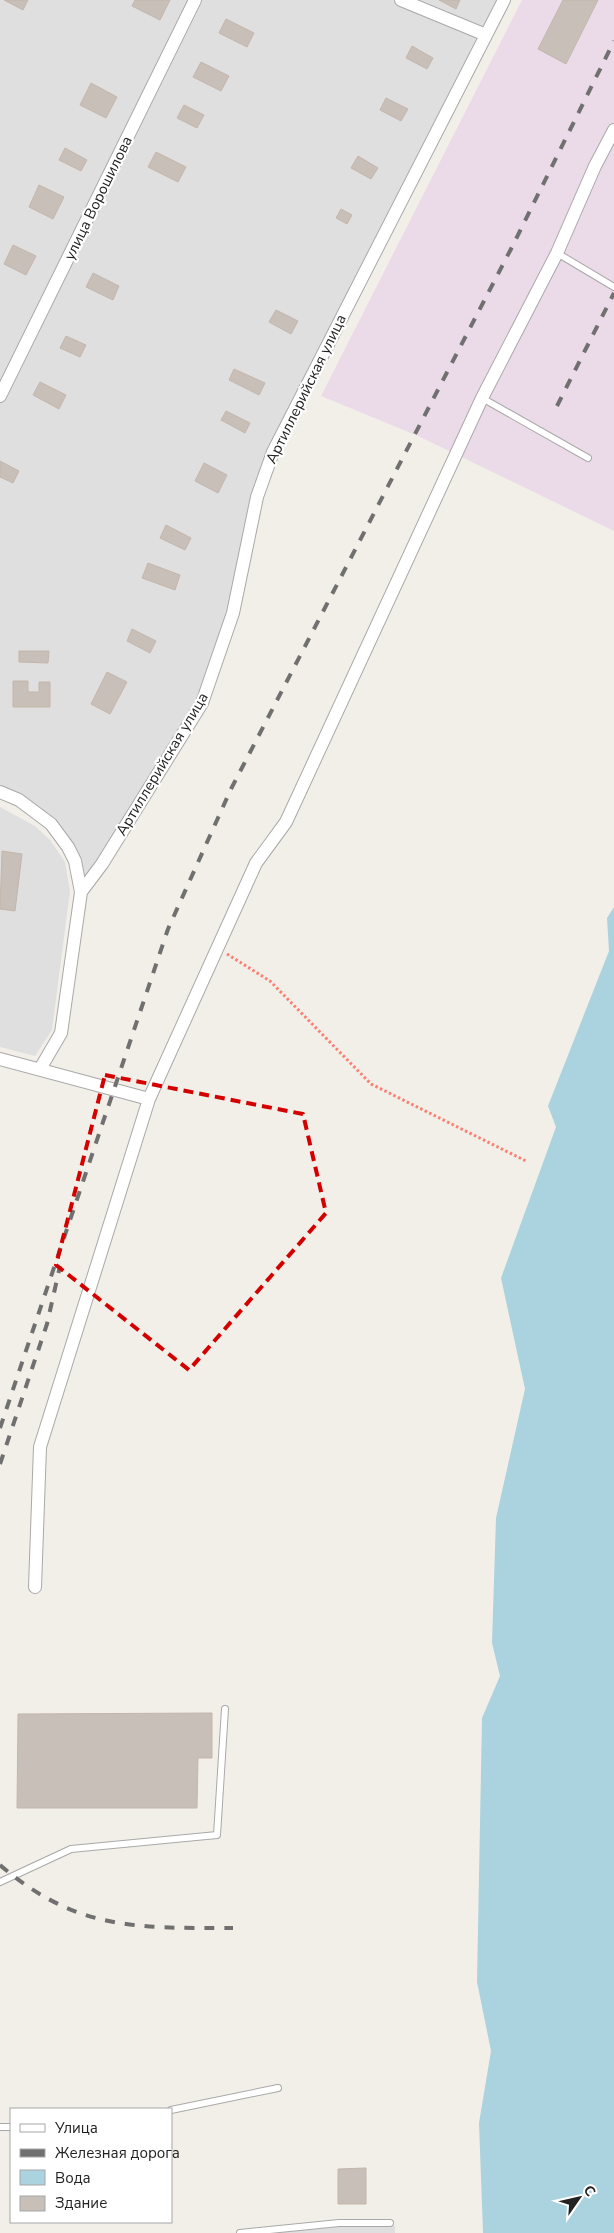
<svg xmlns="http://www.w3.org/2000/svg" width="614" height="2233" font-family="'Nunito Sans',sans-serif">
	<rect width="100%" height="100%" fill="#f2efe9"/>
	<path fill="#e0dfdf" d="M0 0H192L0 389Z
		M198 0H393L481 37 269 450 230 612 199 701 84 881 77 850 61 826 39 807 0 785V402Z
		M411 0H500L484 30Z
		M0 807 35 826 50 840 65 862 70 891 52 1030 35 1056 0 1047Z
		M338 2226H395V2233H275Z"/>
	<path fill="#ebdbe8" d="M522 0H614V531L418 436 321 396Z"/>
	<path fill="#aad3df" d="M614 907V2233H483L479 2123 491 2051 477 1982 482 1718 500 1676 492 1643 496 1518 525 1389 501 1278 556 1127 548 1106 609 951 607 918Z"/>
	<path fill="#c7bfb8" stroke="#c4b6ab" d="M4 0H28L23 10Z
		M135 0H170L160 20 132 6Z
		M439 0H460L456 9Z
		M563 0H598L566 64 538 49Z
		M226 19 254 33 247 47 219 33Z
		M412 46 433 58 427 69 406 58Z
		M201 62 229 76 221 91 193 77Z
		M91 83 117 97 106 118 80 105Z
		M386 98 408 109 401 121 380 110Z
		M184 105 204 115 197 128 177 118Z
		M65 148 87 160 81 171 59 160Z
		M156 152 186 167 178 182 148 167Z
		M358 156 378 168 371 179 351 168Z
		M39 185 64 197 53 219 29 207Z
		M341 209 352 215 347 224 336 218Z
		M13 245 36 256 26 275 4 264Z
		M93 273 119 286 113 300 86 287Z
		M276 310 298 321 291 334 269 322Z
		M66 336 86 345 80 357 60 348Z
		M234 369 265 383 259 395 229 380Z
		M40 382 66 395 59 409 33 395Z
		M226 411 250 423 245 433 221 420Z
		M0 461 19 471 13 483 0 477Z
		M204 463 227 475 218 493 195 481Z
		M166 525 191 538 185 550 160 538Z
		M148 563 180 575 175 590 142 578Z
		M132 629 156 641 150 653 127 641Z
		M19 651H49L48 663 19 662Z
		M107 672 127 682 110 714 91 704Z
		M13 681H28V692H39V682H50V707H13Z
		M2 851 22 854 15 911 0 909Z
		M212 1713V1758H198L197 1808H17L18 1714Z
		M366 2168V2204H338V2169Z"/>
	<g fill="none" stroke-linecap="round" stroke-linejoin="round">
		<g stroke="#a9a9a9" stroke-width="8">
			<path id="lane" d="M557 253 614 287
				M482 398 588 458
				M0 1882 71 1849 217 1835 225 1709
				M171 2110 278 2088
				M0 2127H11
				M240 2233 339 2223H390"/>
		</g>
		<g stroke="#a9a9a9" stroke-width="14">
			<path id="street" d="M401 0 486 35
				M0 396 195 0
				M0 792 19 800 51 824 68 847 75 861 81 892 61 1033 40 1069
				M81 892 102 864 202 703 233 613 257 497 273 452 504 0
				M0 1059 149 1099 256 863 286 822 482 398 557 253 595 166 614 130
				M35 1587 40 1447 149 1099"/>
		</g>
		<path stroke="#fa8072" stroke-width="3" stroke-dasharray="2.5 2.5" stroke-linecap="butt" d="M227 954 270 981 371 1084 526 1161"/>
		<use href="#lane" stroke="#fff" stroke-width="6"/>
		<use href="#street" stroke="#fff" stroke-width="12"/>
		<path stroke="#707070" stroke-width="4" stroke-dasharray="10 10" stroke-linecap="butt" d="M557 406 614 293
			M0 1428 168 929 231 789 512 247 614 41
			M0 1464 47 1324 60 1266
			M0 1865C77 1931 138 1928 233 1928"/>
	</g>
	<path fill="none" stroke="#d40000" stroke-width="4" stroke-dasharray="10 6" stroke-linejoin="round" d="M105 1075 303 1114 326 1213 189 1370 56 1265Z"/>
	<g text-anchor="middle" dominant-baseline="central" stroke-width="4.5" stroke-linejoin="round" paint-order="stroke">
		<g font-size="15" fill="#222" stroke="#fff">
			<text transform="translate(98 198) rotate(-64)">улица Ворошилова</text>
			<text transform="translate(306 389) rotate(-64)">Артиллерийская улица</text>
			<text transform="translate(162 764) rotate(-59)">Артиллерийская улица</text>
		</g>
	</g>
	<rect x="10" y="2108" width="162" height="115" fill="#ffffff" stroke="#a7a7a7"/>
	<rect x="20" y="2124" width="25" height="8" fill="#ffffff" stroke="#a7a7a7"/>
	<text x="55" y="2133" font-size="15" fill="#222222">Улица</text>
	<rect x="20" y="2149" width="25" height="8" fill="#707070" stroke="#a7a7a7"/>
	<text x="55" y="2158" font-size="15" fill="#222222">Железная дорога</text>
	<rect x="20" y="2170" width="25" height="15" fill="#aad3df" stroke="#a7a7a7"/>
	<text x="55" y="2183" font-size="15" fill="#222222">Вода</text>
	<rect x="20" y="2196" width="25" height="15" fill="#c7bfb8" stroke="#a7a7a7"/>
	<text x="55" y="2208" font-size="15" fill="#222222">Здание</text>
	<g transform="translate(579 2198) rotate(56)" stroke="#ffffff" stroke-width="4" paint-order="stroke">
	<path d="M0-4L9 19L0 12L-9 19Z" fill="#222222"/>
	<text y="-8" font-size="14" font-weight="bold" text-anchor="middle" fill="#222222">С</text>
	</g>
</svg>
